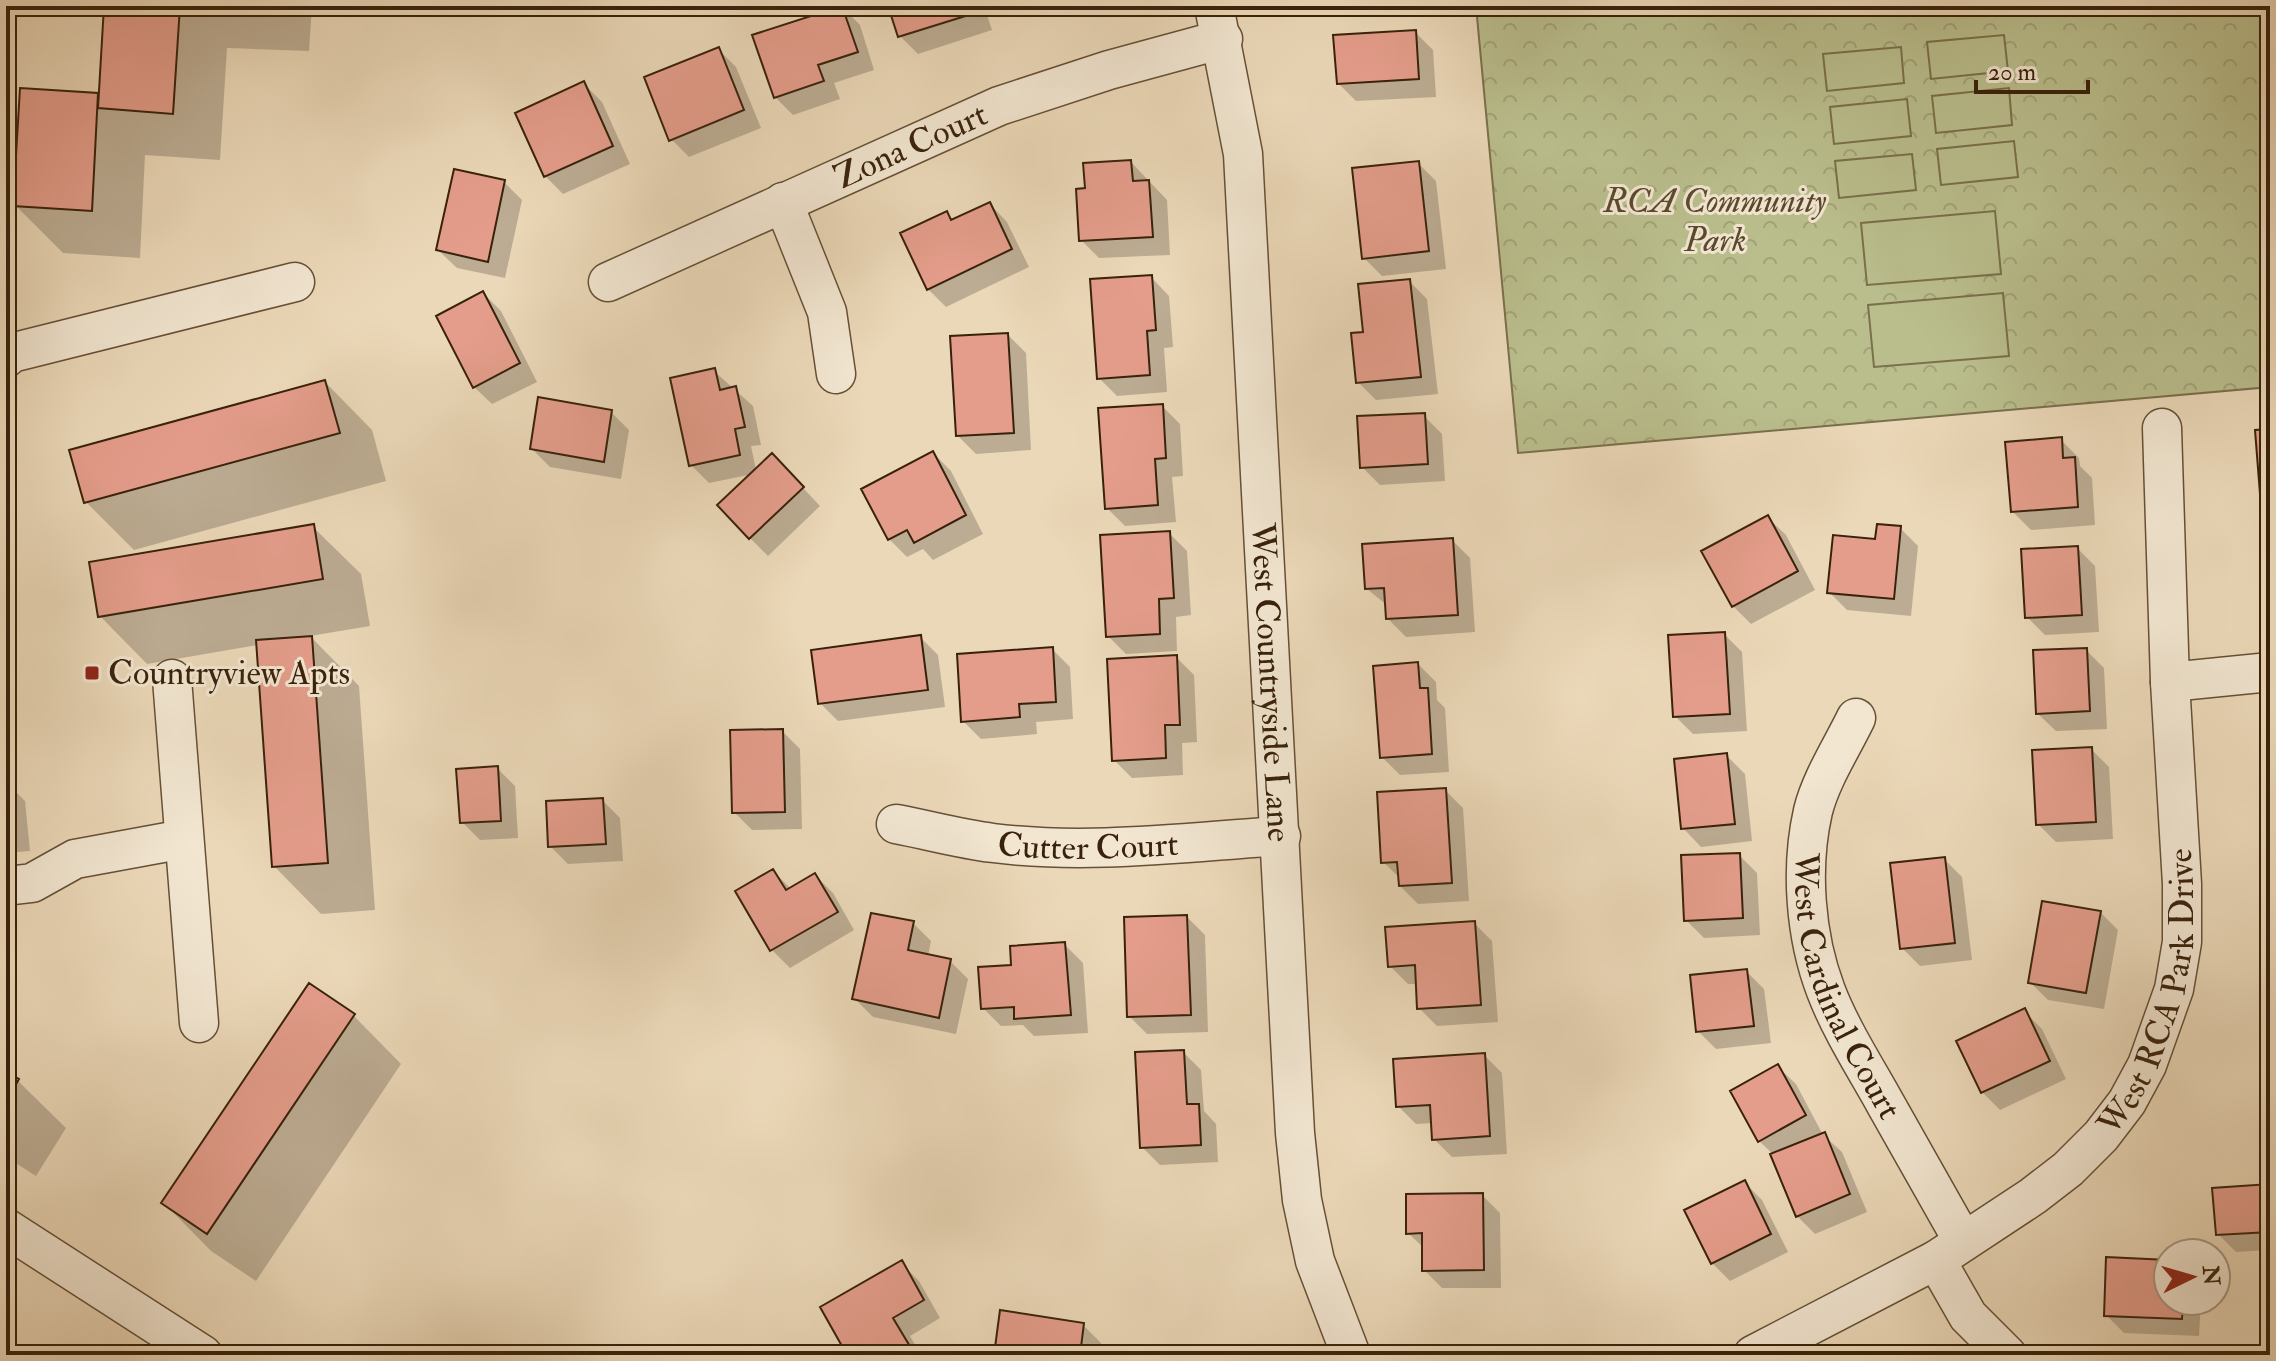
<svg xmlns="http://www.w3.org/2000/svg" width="2276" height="1361" font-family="'IM FELL Double Pica',serif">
	<defs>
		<pattern id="park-crowns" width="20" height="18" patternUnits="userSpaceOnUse" patternTransform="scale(2)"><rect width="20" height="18" fill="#babe8d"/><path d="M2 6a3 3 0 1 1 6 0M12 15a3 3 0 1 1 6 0" fill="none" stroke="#a1a378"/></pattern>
	</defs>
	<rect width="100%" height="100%" fill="#ebd8b8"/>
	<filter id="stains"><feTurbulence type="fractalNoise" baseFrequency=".0025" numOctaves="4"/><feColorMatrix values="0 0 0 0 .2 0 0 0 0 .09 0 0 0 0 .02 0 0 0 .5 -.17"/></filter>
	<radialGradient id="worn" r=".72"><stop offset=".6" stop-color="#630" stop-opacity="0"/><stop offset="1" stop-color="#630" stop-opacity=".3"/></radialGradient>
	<path fill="url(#park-crowns)" stroke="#7a704c" stroke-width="2" d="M1476 6H2270V387L1518 453Z"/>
	<path fill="#babe8d" stroke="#7a704c" stroke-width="2" d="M2004 35 2008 71 1931 79 1927 42Z
		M1901 47 1904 83 1827 91 1823 54Z
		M2009 88 2012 125 1936 133 1932 96Z
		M1907 99 1911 136 1834 144 1830 107Z
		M2014 141 2018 177 1941 185 1937 149Z
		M1912 154 1916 190 1839 198 1835 161Z
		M1995 211 2001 274 1867 285 1861 223Z
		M2003 293 2009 356 1874 367 1868 305Z"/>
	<path fill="#0003" d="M106 6H312L309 51 227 48 220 160 145 155 140 258 63 253 15 205 22 90 100 95Z
		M890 6H984L992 30 918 54 900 36Z
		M842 7 860 25 874 70 834 83 840 99 793 115 775 97Z
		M1415 32 1433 50 1436 97 1356 101 1338 83Z
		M718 49 736 67 761 128 689 157 671 139Z
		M584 84 602 102 630 164 563 194 545 176Z
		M1131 162 1167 200 1170 255 1099 258 1081 240 1087 190Z
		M1418 163 1436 181 1446 269 1382 276 1364 258Z
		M504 182 522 200 505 278 457 268 438 250Z
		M990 204 1007 222 1029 267 946 307 928 289 946 214 954 221Z
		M1151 277 1169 296 1173 347 1164 348 1167 392 1117 396 1099 378Z
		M1409 281 1427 299 1438 394 1376 400 1358 382 1365 334Z
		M483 293 501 311 537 382 492 404 474 387Z
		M1008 335 1026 353 1031 450 976 454 958 436Z
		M714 371 753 406 761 445 751 446 756 470 790 474 820 506 768 556 750 538 753 474 709 483 691 465Z
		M325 382 372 430 386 481 134 550 86 502Z
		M1162 406 1180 424 1183 476 1172 477 1176 522 1125 526 1107 508Z
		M611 412 629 430 621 479 550 467 532 449Z
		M1424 416 1442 434 1445 481 1380 485 1362 467Z
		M2061 440 2079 458 2080 466 2092 478 2095 525 2031 530 2013 512Z
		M933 453 951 471 983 534 933 560 923 549 907 557 889 539Z
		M1768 518 1786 535 1815 590 1751 624 1733 606Z
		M313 527 361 574 370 626 310 636 359 686 375 910 321 914 274 866 258 645 147 664 100 616Z
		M1900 528 1918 546 1911 616 1847 610 1829 592 1877 542Z
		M1169 533 1187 551 1191 615 1176 617 1177 651 1126 654 1108 636Z
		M1452 540 1470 558 1475 632 1406 637 1388 619V606L1367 589Z
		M2077 548 2095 566 2099 632 2045 635 2027 617Z
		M1724 634 1742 652 1747 731 1693 734 1675 716Z
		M920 637 938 655 945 707 838 721 820 703Z
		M1052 649 1070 667 1073 719 1036 722 1037 734 981 739 963 721Z
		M2086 650 2104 668 2107 729 2056 731 2037 713Z
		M1176 657 1194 675 1197 742 1182 743 1183 775 1132 778 1114 760Z
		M1418 664 1436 682 1437 700 1445 708 1449 772 1400 775 1382 757Z
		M782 731 800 749 802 829 752 830 734 812Z
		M2091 749 2109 767 2113 839 2056 842 2038 824Z
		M1727 756 1745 774 1752 841 1701 847 1683 828Z
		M497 768 515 786 518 838 480 840 462 822Z
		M6 782 25 801 30 851 6 853Z
		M1445 790 1463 808 1469 901 1418 904 1400 886V878L1383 862Z
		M602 800 620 818 623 861 568 864 550 846Z
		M1739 855 1757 873 1760 935 1704 938 1686 920Z
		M1944 859 1962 877 1972 960 1920 966 1902 948Z
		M773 871 791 889 815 875 833 893 854 930 790 968 772 950 738 891Z
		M2100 912 2118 930 2104 1009 2048 1000 2030 982Z
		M1187 917 1205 935 1208 1032 1147 1034 1129 1016Z
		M913 923 931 941 928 956 950 961 968 979 956 1034 873 1017 855 999Z
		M1474 923 1492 941 1498 1022 1437 1026 1419 1008 1418 984H1408L1390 966Z
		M1065 945 1083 963 1088 1033 1034 1036 1023 1025 1001 1026 983 1008 1014 967Z
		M1746 971 1764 989 1771 1043 1716 1049 1698 1031Z
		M2024 1011 2042 1029 2066 1079 2000 1110 1982 1092Z
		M354 1016 401 1064 256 1281 211 1251 164 1203Z
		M1183 1052 1201 1070 1204 1111 1216 1124 1218 1162 1160 1165 1142 1147Z
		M1484 1055 1502 1073 1507 1154 1452 1157 1434 1139 1433 1123 1416 1124 1398 1106Z
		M1778 1067 1796 1084 1823 1135 1842 1152 1867 1212 1815 1234 1797 1216 1774 1155 1759 1141Z
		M6 1073 18 1081 66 1128 36 1176 6 1157Z
		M1744 1182 1762 1200 1788 1252 1730 1281 1712 1263Z
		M2270 1186V1250L2236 1252 2218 1234Z
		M1482 1195 1500 1213 1501 1288H1442L1424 1270V1248L1408 1233Z
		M2168 1262V1301H2201L2199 1336 2124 1333 2106 1315Z
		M901 1263 919 1281 940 1318 910 1336 921 1355H850L823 1308Z
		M1083 1325 1101 1343 1100 1355H996Z"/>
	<path fill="#e49d8b" stroke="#39220b" stroke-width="2" d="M104 6H180L173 114 98 108Z
		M842 6 858 52 818 65 824 81 774 98 752 35Z
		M888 6H973L975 13 898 37Z
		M1416 30 1419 79 1337 84 1333 35Z
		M719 47 744 110 669 141 644 77Z
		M584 81 613 146 544 177 515 113Z
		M20 88 98 93 92 211 13 206Z
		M1131 160 1133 181 1149 180 1153 237 1079 241 1076 189 1085 188 1083 163Z
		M1419 161 1429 251 1362 259 1352 168Z
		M454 169 505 180 488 262 436 250Z
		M990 202 1012 249 927 290 900 233 947 211 951 220Z
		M1152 275 1156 330 1147 331 1150 375 1097 379 1090 279Z
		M1410 279 1421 377 1356 383 1351 333 1363 332 1358 284Z
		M483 291 520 363 473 388 436 316Z
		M1008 333 1014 433 956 436 950 336Z
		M715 368 720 390 736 386 745 427 735 429 740 455 689 466 670 378Z
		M325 380 340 433 84 503 69 450Z
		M538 397 612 410 604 462 530 449Z
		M1163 404 1166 458 1155 459 1158 505 1105 509 1098 408Z
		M1425 413 1428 464 1360 468 1357 416Z
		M2270 429V493L2260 494 2255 430Z
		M2062 437 2063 458 2075 457 2078 507 2011 512 2005 442Z
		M933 451 966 515 914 543 907 530 888 540 861 489Z
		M772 453 804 487 749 539 717 505Z
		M1768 515 1798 571 1732 607 1701 551Z
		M314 524 323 579 98 617 89 562Z
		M1877 524 1901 526 1894 599 1827 593 1833 535 1875 539Z
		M1170 531 1174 598 1159 599 1160 634 1106 637 1100 535Z
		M1453 538 1458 615 1386 619 1384 588 1365 589 1362 544Z
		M2078 546 2082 615 2025 618 2021 549Z
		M1725 632 1730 714 1673 717 1668 635Z
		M921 635 928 690 818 704 811 650Z
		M312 636 328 863 272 867 256 640Z
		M1053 647 1056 702 1019 704 1020 717 961 722 957 654Z
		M2087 648 2090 711 2036 714 2033 650Z
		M1177 655 1180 725H1165L1166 758 1112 761 1107 659Z
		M1418 662 1420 688H1428L1432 754 1380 758 1373 666Z
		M783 729 785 812 732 813 730 730Z
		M2092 747 2096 822 2036 825 2032 750Z
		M1727 753 1735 824 1681 829 1674 759Z
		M498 766 501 821 460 823 456 769Z
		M1446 788 1452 883 1399 886 1397 862 1381 863 1377 792Z
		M603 798 606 844 548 847 546 801Z
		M1740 853 1743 918 1684 921 1681 855Z
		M1945 857 1955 943 1900 949 1890 863Z
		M773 869 786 890 815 873 838 912 770 951 735 891Z
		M2042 901 2101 911 2086 993 2028 983Z
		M871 913 914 921 908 950 951 959 939 1018 852 999Z
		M1187 915 1191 1015 1127 1017 1124 917Z
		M1475 921 1481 1005 1417 1009 1415 965 1388 967 1385 927Z
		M1065 942 1071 1015 1014 1019V1007L981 1009 978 967 1011 965 1010 946Z
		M1747 969 1754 1026 1696 1032 1690 975Z
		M309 983 355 1014 207 1234 161 1203Z
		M2025 1008 2050 1061 1981 1093 1956 1041Z
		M2264 1046H2270V1116H2269Z
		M1184 1050 1187 1104H1199L1201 1145 1140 1148 1135 1052Z
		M1485 1053 1490 1136 1432 1140 1430 1105 1396 1107 1393 1059Z
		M1778 1064 1806 1115 1758 1142 1730 1091Z
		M6 1071 19 1079 6 1101Z
		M1825 1132 1850 1194 1796 1217 1770 1154Z
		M1745 1180 1771 1234 1711 1264 1684 1210Z
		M2270 1184V1232L2216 1235 2212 1188Z
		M1483 1193 1484 1270 1422 1271V1233L1406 1234V1194Z
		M2106 1257 2168 1260V1301H2183L2182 1319 2104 1316Z
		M902 1260 924 1300 893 1318 914 1353 847 1355 820 1307Z
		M1000 1310 1084 1323 1080 1355H994Z
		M510 1351 554 1352V1355H510Z"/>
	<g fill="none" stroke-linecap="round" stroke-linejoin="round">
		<g stroke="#665036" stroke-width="41">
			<g id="minor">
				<path id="s1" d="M1214 6 1243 154 1295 1133 1302 1200 1315 1261 1351 1355"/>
				<path d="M783 202 827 312 836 374"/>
				<path id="s2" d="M608 282 999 106 1109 70 1223 39"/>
				<path d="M6 358 11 353 295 282"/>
				<path d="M172 679 199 1023"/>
				<path d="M2170 682 2270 672"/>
				<path id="s3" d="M1856 718C1842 747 1821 779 1813 811 1800 868 1805 936 1826 991 1841 1030 1865 1067 1885 1103 1911 1149 1937 1195 1963 1241"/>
				<path id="s4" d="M896 824C928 830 960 839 993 843 1088 855 1186 842 1281 836"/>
				<path d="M6 886 32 883 75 859 184 839"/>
				<path d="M6 1228 203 1355"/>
				<path d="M1936 1260 1968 1316 2007 1355"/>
				<path id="s5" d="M1753 1355 1936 1260 2033 1196 2068 1169 2101 1136 2127 1102 2147 1065 2174 989 2182 942V884L2170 682 2162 428"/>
			</g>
		</g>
		<use href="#minor" stroke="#f2e6d1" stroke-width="38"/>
	</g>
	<rect fill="#8f2418" stroke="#f2e6d1" stroke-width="3" x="84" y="665" width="16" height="16" rx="4"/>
	<g text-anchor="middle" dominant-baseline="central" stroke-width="6" stroke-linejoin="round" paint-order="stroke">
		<g font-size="34" fill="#39220b" stroke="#f2e6d1">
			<text stroke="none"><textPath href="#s2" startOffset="332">Zona Court</textPath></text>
			<text stroke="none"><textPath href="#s1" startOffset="680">West Countryside Lane</textPath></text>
			<text stroke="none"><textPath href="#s4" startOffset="194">Cutter Court</textPath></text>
			<text stroke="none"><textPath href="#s3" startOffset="286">West Cardinal Court</textPath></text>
			<text stroke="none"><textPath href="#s5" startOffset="570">West RCA Park Drive</textPath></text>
		</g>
		<g font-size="34" font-style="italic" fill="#59492c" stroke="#f2e6d1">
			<text x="1715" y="201">RCA Community<tspan x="1715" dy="39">Park</tspan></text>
		</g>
		<g font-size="34" fill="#39220b" stroke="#f2e6d1" text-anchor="start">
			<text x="108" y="673">Countryview Apts</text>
		</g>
	</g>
	<rect width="2276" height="1361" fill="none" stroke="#ebd8b8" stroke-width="32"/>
	<rect x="8" y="8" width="2260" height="1345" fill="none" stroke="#39220b" stroke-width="4"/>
	<rect x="16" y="16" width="2244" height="1329" fill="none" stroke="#39220b" stroke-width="2"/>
	<g transform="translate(2192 1277) rotate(85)"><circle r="38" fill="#f2e6d1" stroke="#a89882" stroke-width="2"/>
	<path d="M0-6L14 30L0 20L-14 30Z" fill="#8f2418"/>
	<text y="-12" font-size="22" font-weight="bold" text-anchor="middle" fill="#39220b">N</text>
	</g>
	<path d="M1976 80v12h112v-12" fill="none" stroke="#39220b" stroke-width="4"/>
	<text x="1988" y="80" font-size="24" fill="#39220b" stroke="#f2e6d1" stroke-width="6" paint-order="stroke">20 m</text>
	<rect width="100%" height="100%" filter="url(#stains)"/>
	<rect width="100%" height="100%" fill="url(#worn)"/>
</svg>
